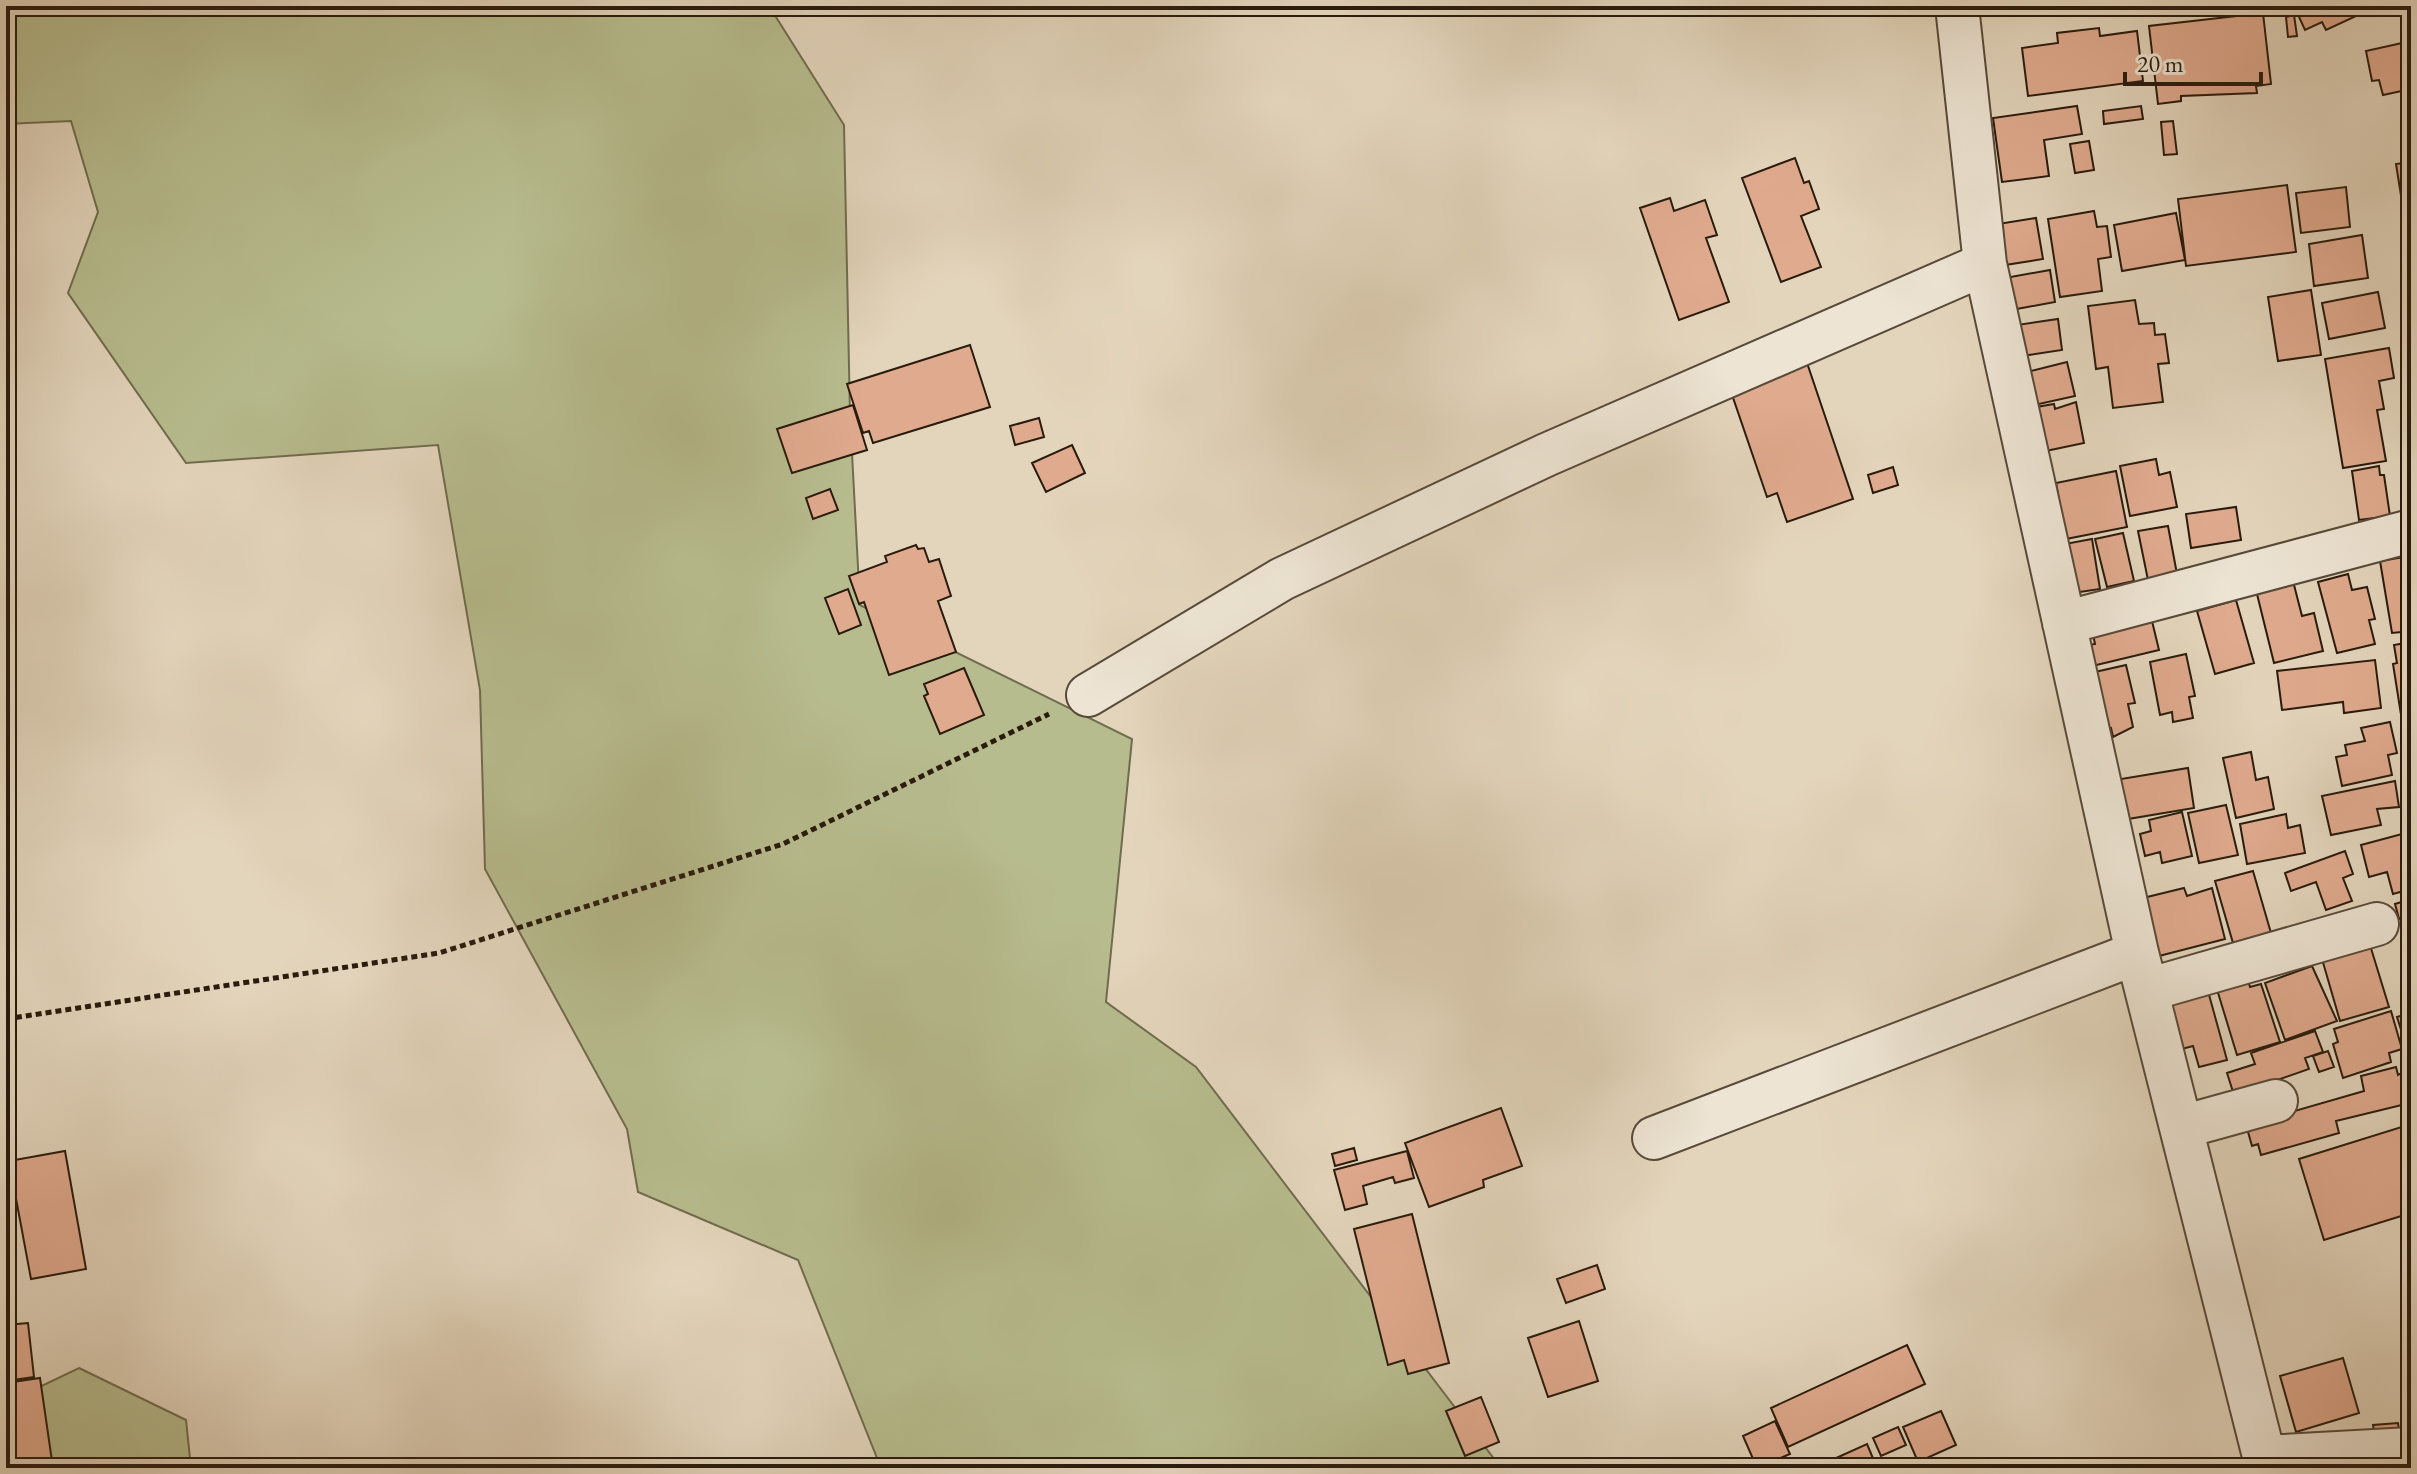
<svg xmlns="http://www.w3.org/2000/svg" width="2417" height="1474" font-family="'EB Garamond',serif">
	<rect width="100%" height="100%" fill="#e3d5bc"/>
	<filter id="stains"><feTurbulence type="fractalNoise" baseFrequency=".0025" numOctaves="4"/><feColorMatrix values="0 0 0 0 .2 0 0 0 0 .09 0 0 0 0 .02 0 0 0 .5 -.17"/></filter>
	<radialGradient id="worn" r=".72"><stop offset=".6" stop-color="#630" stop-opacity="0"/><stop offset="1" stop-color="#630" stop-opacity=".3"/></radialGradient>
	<path fill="#b7bc8e" stroke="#706c4e" stroke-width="2" d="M6 6H769L844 125 850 415 860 605 1132 739 1106 1002 1196 1067 1501 1468H881L798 1260 638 1192 627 1129 485 869 480 690 438 445 186 463 68 293 98 212 71 121 6 124Z
		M79 1368 186 1420 191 1468H6V1403Z"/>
	<path fill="#e0aa8e" stroke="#291b0d" stroke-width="2" d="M2294 6H2365L2367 11 2326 30 2322 22 2305 30Z
		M2263 13 2271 84 2256 86 2257 93 2181 96V101L2158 104 2149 26Z
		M2294 15 2297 36 2288 37 2286 17Z
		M2099 28 2100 36 2137 31 2143 81 2028 96 2022 48 2058 43 2057 33Z
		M2411 41V89L2383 95 2379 80 2372 81 2366 51Z
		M2077 106 2082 134 2044 140 2049 176 2002 182 1993 118Z
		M2141 106 2143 119 2104 124 2103 111Z
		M2173 121 2177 154 2164 155 2161 122Z
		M2089 141 2094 170 2075 173 2070 144Z
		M1795 158 1804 183 1809 181 1819 209 1801 216 1821 267 1781 282 1742 178Z
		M2411 162V206L2403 208 2396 164Z
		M2287 185 2296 252 2186 266 2178 199Z
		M2346 187 2350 227 2301 233 2296 193Z
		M1670 198 1674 211 1705 200 1717 235 1706 238 1729 302 1679 320 1640 208Z
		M2094 211 2097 227 2107 226 2111 257 2098 259 2102 291 2060 297 2048 219Z
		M2176 213 2185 260 2122 271 2114 225Z
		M2036 218 2043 259 2005 265 1998 224Z
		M2362 235 2368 278 2314 286 2309 244Z
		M2050 270 2055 302 2011 310 2005 278Z
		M2311 290 2321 355 2278 361 2268 297Z
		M2378 292 2385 328 2329 339 2322 303Z
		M2135 300 2139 324 2154 323 2155 335 2165 334 2169 363 2158 364 2163 402 2113 408 2108 367 2096 369 2088 306Z
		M2058 319 2062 350 2022 356 2017 325Z
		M970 345 990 407 873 443 869 431 863 433 847 384Z
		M2389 348 2394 378 2379 381 2384 409 2377 410 2386 461 2343 468 2325 359Z
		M1803 351 1853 499 1787 522 1777 493 1767 497 1728 383Z
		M2067 362 2075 396 2030 406 2023 373Z
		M2076 402 2084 443 2041 452 2031 408 2054 404 2055 409Z
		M853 405 867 450 792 473 777 429Z
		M1039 418 1044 437 1015 445 1010 426Z
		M1072 445 1085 473 1046 492 1032 463Z
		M2156 459 2159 475 2170 472 2177 507 2130 516 2120 466Z
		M2379 466 2380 475H2384L2390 516 2359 520 2352 471Z
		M1893 467 1898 485 1873 493 1868 475Z
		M2116 471 2127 527 2066 539 2056 483Z
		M830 489 838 510 813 519 806 498Z
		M2236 507 2241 540 2191 548 2186 514Z
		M2168 526 2177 574 2148 580 2138 531Z
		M2123 533 2134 581 2107 587 2095 539Z
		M2092 539 2100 589 2066 594 2065 544Z
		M916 545 918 549 924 548 929 562 939 559 951 596 938 601 956 652 889 675 864 602 859 604 849 576 887 562 885 556Z
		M2410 556 2411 631 2392 633 2380 561Z
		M2348 574 2352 590 2367 587 2375 619 2369 620 2375 644 2337 653 2318 582Z
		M2293 581 2302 616 2314 613 2323 651 2274 663 2256 590Z
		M848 589 861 625 839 634 825 598Z
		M2236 600 2254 663 2215 674 2197 611Z
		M2152 621 2159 650 2088 667 2084 646 2095 644 2093 634Z
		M2411 642V720L2402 721 2393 664 2397 663 2394 645Z
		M2186 654 2195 696 2189 697 2193 718 2173 722 2172 712 2160 715 2150 662Z
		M2375 660 2381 708 2344 713 2343 702 2282 710 2277 671Z
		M2126 665 2135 703 2128 704 2133 727 2113 737 2111 728 2098 731 2086 674Z
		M964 668 984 715 940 734 924 696 928 694 924 684Z
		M2390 722 2397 753 2388 755 2392 775 2342 786 2336 757 2347 755 2345 745 2365 741 2361 728Z
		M2411 732V775L2404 733Z
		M2251 752 2256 780 2268 777 2274 809 2236 818 2223 758Z
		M2188 768 2194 808 2122 820 2115 780Z
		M2395 781 2399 807 2377 809 2381 825 2331 835 2322 796Z
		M2226 805 2238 855 2199 863 2188 813Z
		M2182 812 2192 856 2162 863 2160 852 2145 856 2140 834 2151 831 2149 820Z
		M2286 814 2288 828 2300 825 2305 853 2247 864 2240 824Z
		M2402 834 2411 868V889L2393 894 2387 872 2369 877 2361 845Z
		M2345 851 2353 874 2343 878 2352 901 2326 910 2316 882 2291 891 2285 873Z
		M2253 871 2271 933 2233 943 2215 881Z
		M2184 888 2187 896 2212 888 2225 939 2159 956 2143 898Z
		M2411 899V916L2399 919 2395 904Z
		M2370 945 2389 1007 2340 1021 2322 959Z
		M2312 966 2337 1021 2285 1040 2265 983Z
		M2246 973 2250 987 2261 984 2280 1042 2237 1055 2215 983Z
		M2208 991 2227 1060 2199 1067 2193 1046 2178 1050 2166 1002Z
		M2391 1011 2402 1049 2389 1053 2391 1062 2343 1078 2333 1044 2338 1042 2334 1029Z
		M2411 1013V1062L2397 1017Z
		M2315 1031 2323 1052 2305 1058 2309 1069 2234 1095 2227 1073 2255 1064 2251 1053Z
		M2328 1051 2334 1067 2319 1072 2313 1056Z
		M2396 1067 2398 1075 2403 1072 2410 1103 2336 1121 2339 1133 2261 1155 2258 1144 2252 1146 2246 1125 2364 1091 2361 1076Z
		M1501 1108 1522 1166 1483 1180 1484 1187 1429 1207 1405 1143Z
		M2411 1124V1213L2324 1240 2299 1159Z
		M1354 1148 1357 1160 1335 1166 1332 1154Z
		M65 1151 86 1269 31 1279 9 1161Z
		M1407 1151 1414 1178 1395 1183 1393 1177 1363 1186 1367 1204 1345 1210 1334 1170Z
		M1412 1214 1449 1363 1408 1374 1404 1360 1388 1365 1354 1229Z
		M1597 1265 1605 1289 1566 1303 1557 1279Z
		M1579 1321 1598 1381 1548 1397 1528 1338Z
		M28 1323 34 1377 6 1381V1325Z
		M1907 1345 1925 1384 1788 1447 1771 1408Z
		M2343 1358 2359 1413 2296 1432 2280 1376Z
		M40 1378 53 1468H6V1383Z
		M1481 1397 1499 1442 1465 1456 1446 1411Z
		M1941 1411 1956 1445 1918 1462 1903 1427Z
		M1775 1421 1790 1454 1757 1468 1743 1436Z
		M2398 1423 2400 1439 2376 1442 2373 1425Z
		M1898 1427 1906 1445 1881 1456 1873 1438Z
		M1867 1444 1877 1468H1814Z"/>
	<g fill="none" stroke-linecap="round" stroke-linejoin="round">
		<g stroke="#584a39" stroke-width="46">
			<path id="street" d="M1957 6 1985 264 2137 953 2267 1468
				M2064 623 2411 531
				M1088 695 1282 579 1546 455 1985 264
				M2147 990 2377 924
				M2182 1127 2276 1101
				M1654 1138 2137 953
				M2264 1457 2411 1449"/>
		</g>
		<path stroke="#291b0d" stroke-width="5" stroke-dasharray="6 4" stroke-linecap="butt" d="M6 1019 439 953 783 844 1049 714"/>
		<use href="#street" stroke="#ede4d3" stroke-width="42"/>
	</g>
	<rect width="2417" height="1474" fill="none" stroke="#e3d5bc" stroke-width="32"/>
	<rect x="8" y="8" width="2401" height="1458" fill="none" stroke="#291b0d" stroke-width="4"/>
	<rect x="16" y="16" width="2385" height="1442" fill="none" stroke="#291b0d" stroke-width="2"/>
	<path d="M2125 72v12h136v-12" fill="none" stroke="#291b0d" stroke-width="4"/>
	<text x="2137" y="72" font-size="24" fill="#291b0d" stroke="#ede4d3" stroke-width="6" paint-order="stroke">20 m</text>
	<rect width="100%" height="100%" filter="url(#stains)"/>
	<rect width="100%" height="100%" fill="url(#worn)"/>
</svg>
